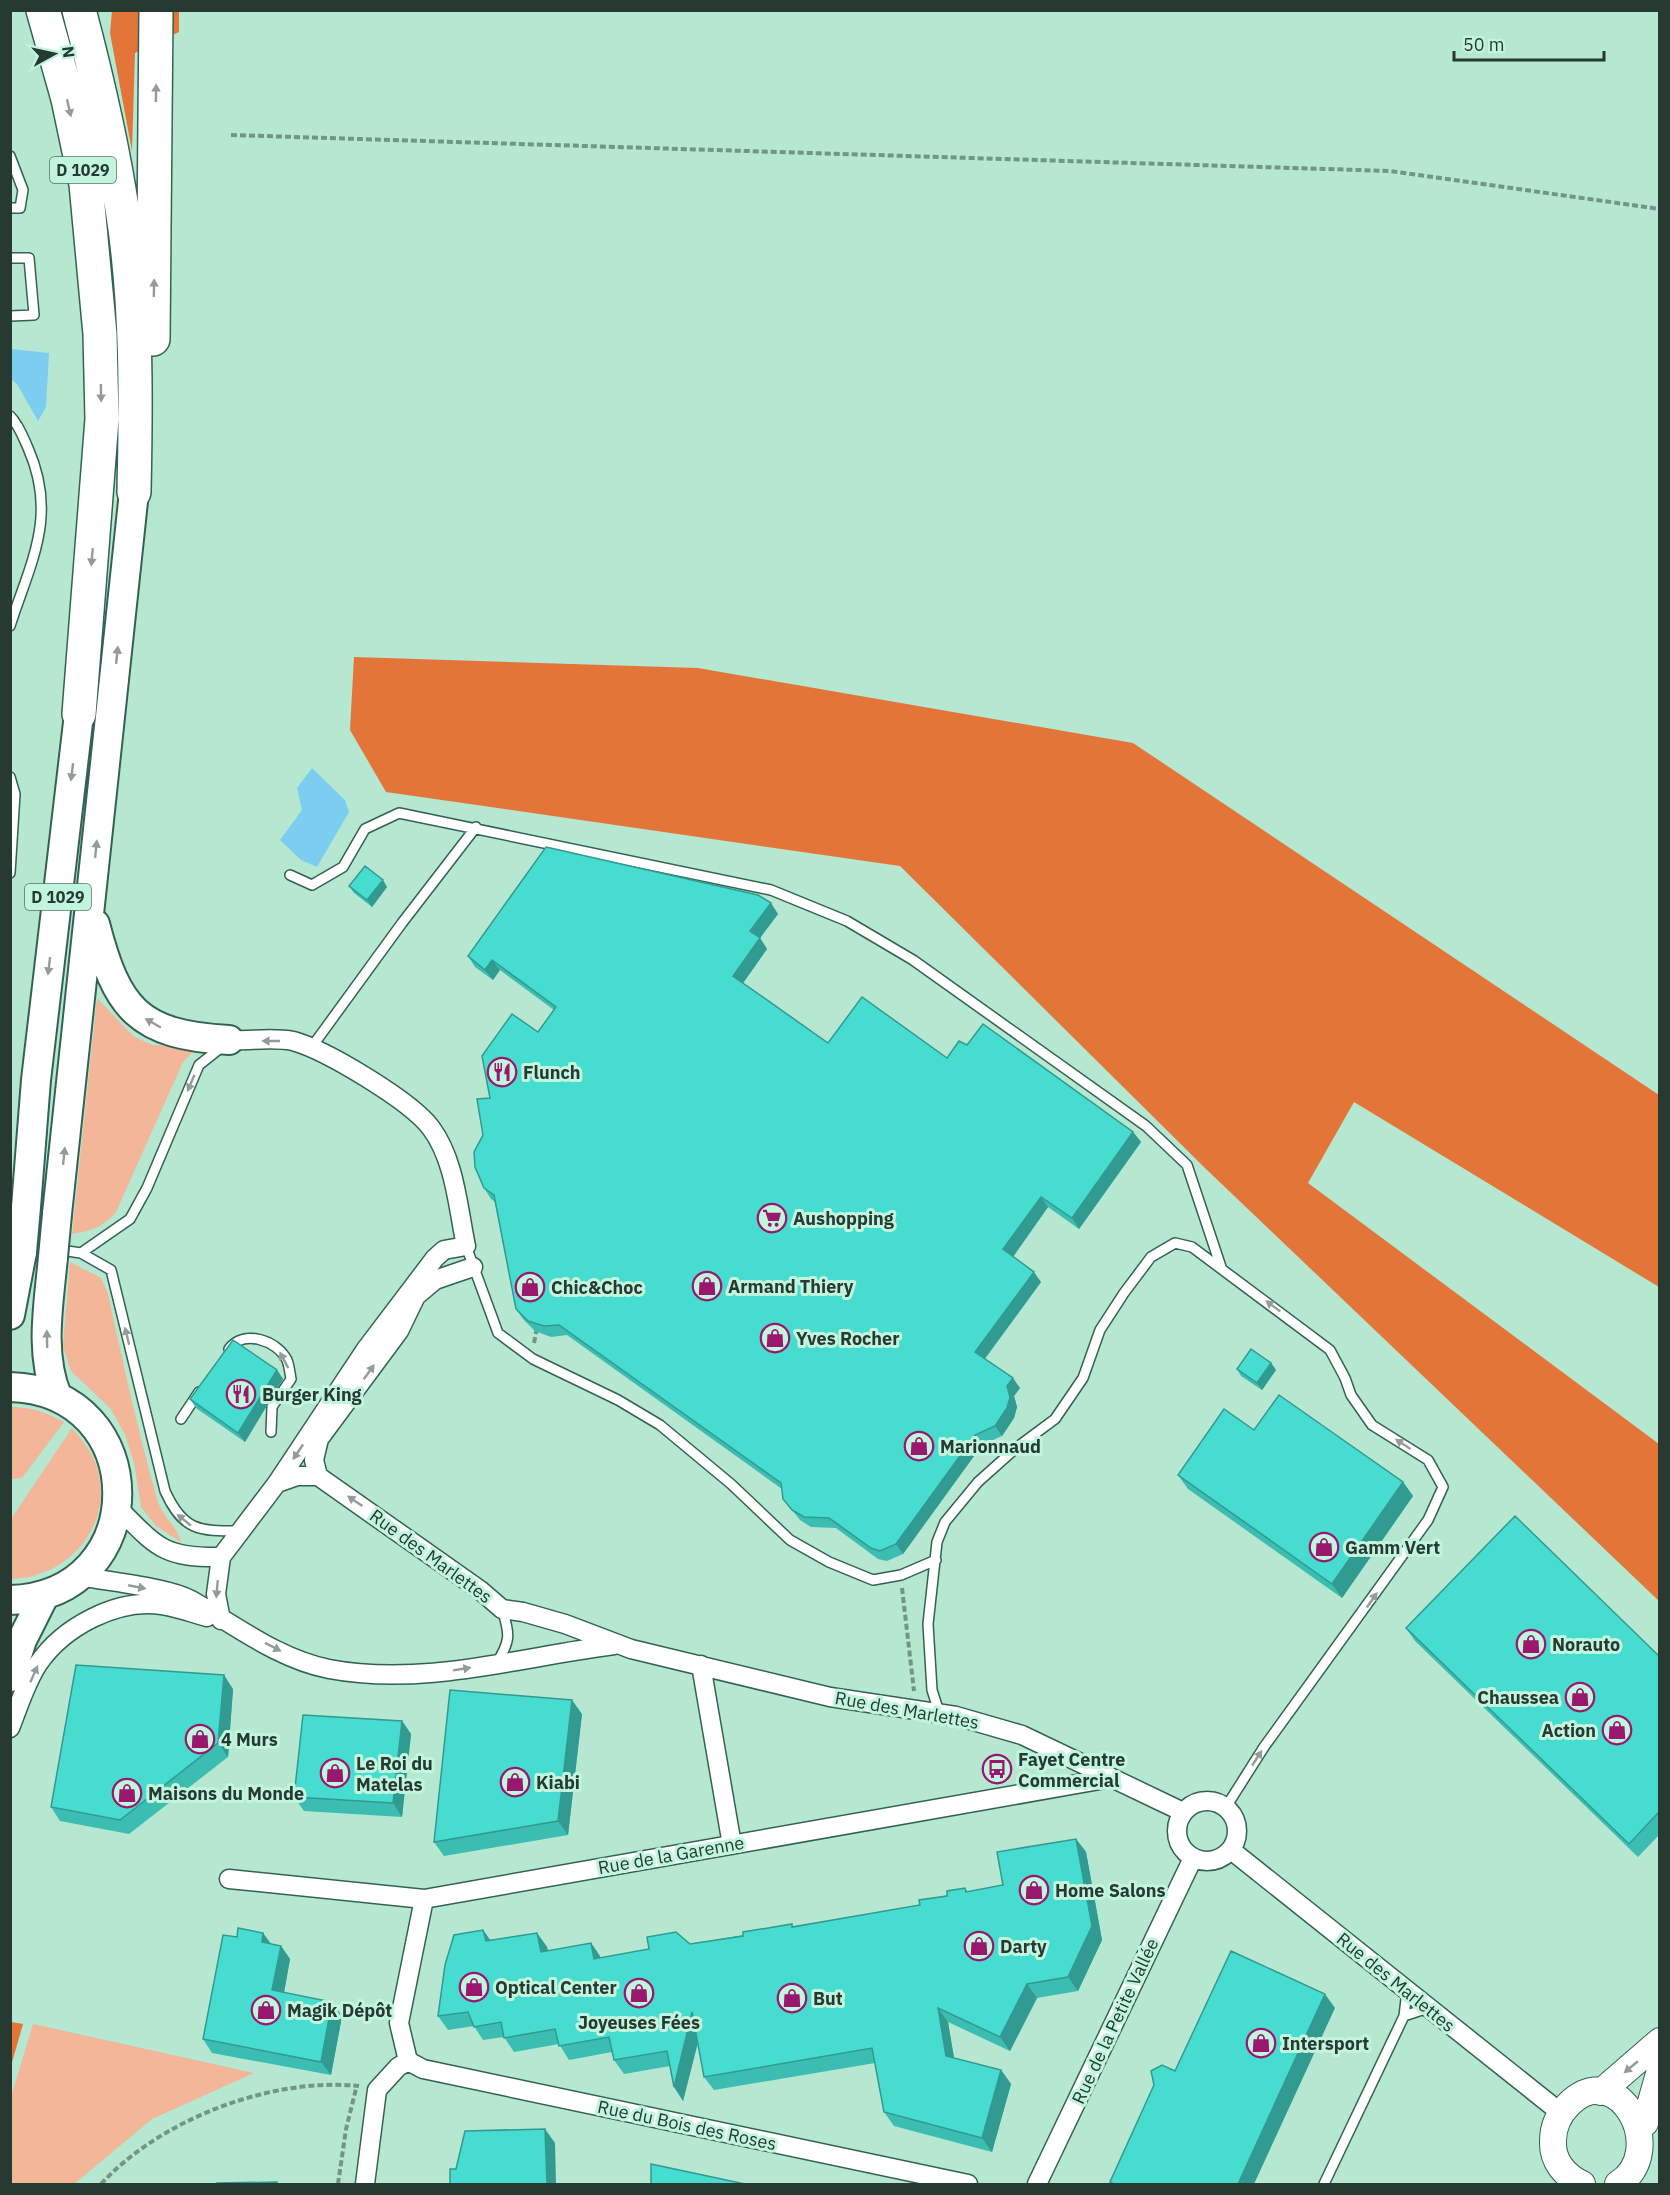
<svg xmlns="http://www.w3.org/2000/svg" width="1670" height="2195" font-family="'IBM Plex Sans',sans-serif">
	<rect width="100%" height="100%" fill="#b5e7d1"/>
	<path fill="#f3b698" d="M97 998 133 1036 152 1045 198 1047 183 1062 116 1212C103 1227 91 1231 72 1234Z
		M70 1262 101 1278 108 1294C123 1363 138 1431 157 1499 161 1515 179 1529 181 1542L156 1526 141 1507 134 1462 124 1432 110 1408 71 1371 63 1346Z
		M11 1407C31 1407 45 1412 64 1422L22 1478 11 1479Z
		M72 1428C83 1441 94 1454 98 1471 113 1528 66 1578 11 1579V1519Z
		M33 2024 254 2073 152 2119 74 2184H11V2097Z"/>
	<path fill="#e47539" d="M112 11H179V32L135 53 132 151 110 33Z
		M354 657 698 668 1133 743 1659 1095V1287L1354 1102 1308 1183 1659 1444V1601L1206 1169 900 866 386 792 350 730Z
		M11 2022 23 2024 11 2066 10 2022Z"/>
	<path fill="#7ccef0" d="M11 349 49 353 46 407 38 421 17 384 11 379Z
		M312 768 345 800 349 812 317 867 301 860 280 840 302 810 297 788Z"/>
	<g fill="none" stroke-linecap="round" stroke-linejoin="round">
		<g stroke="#336350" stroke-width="12">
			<path id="lane" d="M10 156 23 190 20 208H10
				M10 258H29L34 315 10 316
				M10 416C19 425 23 437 28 448 58 516 31 561 10 626
				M10 777 15 794 10 873
				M290 875 312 885 343 867 365 829 399 813 771 890 847 921 913 960 1146 1126 1187 1165 1221 1267
				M311 1048 402 923 476 827
				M26 1245 81 1253 111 1270 165 1491C183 1531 199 1531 239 1531
				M466 1246 498 1333 533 1359 618 1400 660 1425 731 1484 790 1540 829 1562 873 1580 901 1575 936 1560
				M81 1253 130 1219 147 1188 199 1065 223 1046
				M229 1349C243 1329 277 1340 287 1360 289 1365 290 1373 291 1379L272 1407 271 1432
				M181 1419 199 1392
				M496 1664C511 1641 510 1634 502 1609
				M939 1712 932 1690 928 1624 937 1542 945 1522 978 1482 1016 1448 1055 1419 1083 1378 1100 1330 1124 1293 1151 1257 1175 1243 1192 1247 1330 1350 1345 1378 1351 1395 1372 1425 1428 1460 1443 1487 1428 1520 1264 1747 1226 1807
				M1404 2016 1428 2008
				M1324 2184 1404 2016 1407 1991"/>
		</g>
		<g stroke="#336350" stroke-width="21">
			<path id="street" d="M318 1476 480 1590 502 1609 523 1612 565 1624 631 1649 830 1697 956 1716 1022 1735 1183 1812
				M318 1476 314 1460 319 1439 399 1331 416 1296 435 1280 473 1267
				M277 1483 297 1476H318
				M118 1508C157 1547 163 1558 221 1557L277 1483 366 1349 435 1258 444 1250 466 1246C458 1208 455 1160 431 1128 411 1101 326 1050 293 1041 274 1037 249 1041 229 1040
				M221 1557 216 1594 221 1620
				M80 1576C109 1582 167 1587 191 1600 235 1625 278 1659 329 1669 424 1687 520 1657 614 1645
				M701 1665 732 1845
				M10 1728C18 1708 26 1682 38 1664 63 1627 117 1598 162 1605 177 1607 192 1613 207 1617
				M1177 1831a30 30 0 1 1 60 0a30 30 0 1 1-60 0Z
				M1231 1850 1561 2113
				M229 1879 424 1899 1111 1778
				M408 2061 423 2069 968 2184
				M408 2061 399 2023 424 1899
				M365 2184 377 2090 398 2067 408 2061
				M1037 2184 1193 1858"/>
		</g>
		<g stroke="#336350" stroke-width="28">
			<path id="secondary" d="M1601 2092 1660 2041
				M1645 2123 1660 2070
				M1582 2184C1565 2176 1552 2161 1553 2141 1553 2126 1559 2114 1569 2104 1618 2056 1670 2151 1618 2184"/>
		</g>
		<g stroke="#336350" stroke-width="32">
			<path id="primary" d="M95 924C117 1009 138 1035 229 1040
				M26 1207 36 1080 79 714
				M57 1214 134 492
				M53 1257C49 1302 39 1353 57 1396
				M10 1315 22 1252
				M10 1387C153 1391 153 1596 10 1600
				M10 1677 22 1640 44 1596"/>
		</g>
		<g stroke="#336350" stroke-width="36">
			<path id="highway" d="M43 10 68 99 86 184 100 334 102 419 79 714
				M79 10C97 78 113 146 123 215 137 307 136 400 134 492
				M153 339 156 10"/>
		</g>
		<path stroke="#729586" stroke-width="4" stroke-dasharray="6 3" stroke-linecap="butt" d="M231 135 1390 171 1660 209
			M534 1343 537 1328
			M902 1588 914 1691
			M101 2184C161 2119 271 2077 359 2086
			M338 2184 346 2129 357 2085"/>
		<use href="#lane" stroke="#fff" stroke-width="9"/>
		<use href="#street" stroke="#fff" stroke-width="18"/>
		<use href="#secondary" stroke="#fff" stroke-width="26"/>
		<use href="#primary" stroke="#fff" stroke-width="28"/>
		<use href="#highway" stroke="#fff" stroke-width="33"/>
		<g stroke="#336350" stroke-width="32" stroke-linecap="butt">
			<path id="primary-bridge" d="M22 1252 26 1207
				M53 1257 57 1214"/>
		</g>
		<use href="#primary-bridge" stroke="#fff" stroke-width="28"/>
	</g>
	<path fill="#3cbdb2" d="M349 886 387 887 372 907 354 893Z
		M778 914 760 938 767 949 743 983 828 1043 947 1058 1133 1132 1141 1142 1079 1229 1048 1207 1013 1256 1041 1282 985 1359 1020 1388 1014 1396 1017 1407 1014 1418 1002 1436 982 1445 903 1554 887 1561 878 1559 836 1528 811 1527 800 1520 783 1499 782 1489 567 1335 551 1337 535 1331 523 1319 516 1309 495 1202 491 1199 484 1188 483 1135 490 1098 554 1010 500 970 493 980 475 967 468 956Z
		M1271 1363 1276 1370 1262 1390 1241 1376 1237 1369Z
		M277 1370 283 1379 245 1442 196 1408 190 1399Z
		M1254 1430 1403 1482 1413 1496 1342 1598 1188 1489 1178 1475Z
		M1406 1628 1659 1656V1835L1638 1857 1415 1641Z
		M233 1689 228 1757 129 1834 60 1821 51 1807Z
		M582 1714 568 1835 444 1856 434 1842Z
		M402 1721 411 1734 402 1817 304 1811 294 1797Z
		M1076 1839 1086 1852 1102 1940 1078 1991 1037 1998 1010 2051 948 2022 954 2058 1001 2070 1011 2084 992 2152 894 2126 884 2112 875 2063 714 2090 704 2077 698 2042 683 2101 670 2066 624 2074 614 2060 612 2052 569 2060 559 2044 514 2052 504 2037 483 2040 474 2026 448 2030 438 2016 483 1930 490 1940 537 1933 547 1947 548 1951 591 1943 601 1958 690 1944 920 1905 965 1888 968 1892 1003 1885Z
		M263 1933 271 1944 281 1946 290 1959 284 1992 342 2016 331 2075 212 2053 203 2039 237 1937Z"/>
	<path fill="#319a91" d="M383 880 387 887 372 907 367 900Z
		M771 903 778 914 760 938 767 949 741 986 733 976 750 931Z
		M492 960 500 970 493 980 485 970Z
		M1133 1132 1141 1142 1079 1229 1072 1218Z
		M1041 1197 1048 1207 1011 1260 1003 1249Z
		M1034 1272 1041 1282 982 1362 975 1352Z
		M1271 1363 1276 1370 1262 1390 1257 1383Z
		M277 1370 283 1379 245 1442 238 1433Z
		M1013 1378 1020 1388 1014 1396 1017 1407 1014 1418 1002 1436 995 1426 1007 1386Z
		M975 1435 982 1445 903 1554 896 1544Z
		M1403 1482 1413 1496 1342 1598 1332 1584Z
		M224 1675 233 1689 228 1757 218 1743Z
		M572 1700 582 1714 568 1835 558 1821Z
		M402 1721 411 1734 402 1817 393 1803Z
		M1076 1839 1086 1852 1102 1940 1078 1991 1068 1977Z
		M483 1930 493 1944 486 1941Z
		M263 1933 273 1947 262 1942Z
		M537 1933 547 1947 551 1966 541 1952Z
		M591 1943 600 1956 604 1973 594 1959Z
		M281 1946 290 1959 282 2004 272 1990Z
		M1027 1984 1037 1998 1010 2051 1000 2037Z
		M1325 1994 1335 2008 1254 2184H1238Z
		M332 2002 342 2016 331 2075 321 2062Z
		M938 2008 948 2022 956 2070 946 2056Z
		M692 2012 702 2026 683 2101 674 2087Z
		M1001 2070 1011 2084 992 2152 982 2138Z
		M545 2129 555 2143 556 2184H547Z"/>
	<path fill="#46dccf" stroke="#319a91" stroke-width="1.5" d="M546 847 758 895 771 903 750 931 760 938 733 976 828 1043 862 997 947 1058 959 1041 967 1045 983 1024 1133 1132 1072 1218 1041 1197 1003 1249 1034 1272 975 1352 1013 1378 1007 1386 1010 1397 1007 1408 995 1426 975 1435 896 1544 880 1551 871 1548 829 1518 804 1517 792 1510 783 1499 781 1483 559 1325 544 1326 528 1321 516 1309 494 1195 484 1188 475 1167 474 1152 483 1135 477 1099 490 1098 482 1056 512 1014 538 1032 556 1007 492 960 485 970 468 956Z
		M365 866 383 880 367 900 349 886Z
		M233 1340 277 1370 238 1433 190 1399Z
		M1251 1349 1271 1363 1257 1383 1237 1369Z
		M1279 1395 1403 1482 1332 1584 1178 1475 1224 1409 1254 1430Z
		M1515 1516 1659 1656V1812L1629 1844 1406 1628Z
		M76 1665 224 1675 218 1743 120 1820 51 1807Z
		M450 1690 572 1700 558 1821 434 1842Z
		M303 1715 402 1721 393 1803 294 1797Z
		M1076 1839 1092 1926 1068 1977 1027 1984 1000 2037 938 2008 946 2056 1001 2070 982 2138 884 2112 872 2048 704 2077 692 2012 674 2087 667 2051 614 2060 609 2037 559 2046 555 2029 504 2038 501 2022 474 2027 468 2012 438 2016 445 1965 454 1935 483 1930 486 1941 537 1933 541 1952 591 1943 594 1959 649 1949 647 1937 676 1932 690 1944 743 1936V1932L792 1924V1927L920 1905 919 1900 947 1896V1891L965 1888 966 1892 1003 1885 997 1852Z
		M238 1928 263 1933 262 1942 281 1946 272 1990 332 2002 321 2062 203 2039 223 1935 237 1937Z
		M1231 1951 1325 1994 1238 2184H1114L1110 2182 1154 2085 1151 2071 1162 2065 1175 2071Z
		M545 2129 547 2184H450V2169H456L465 2131Z
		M651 2164 745 2184H651Z
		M277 2182V2184H217V2183Z"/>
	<defs><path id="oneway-solid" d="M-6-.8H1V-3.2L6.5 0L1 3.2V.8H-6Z" transform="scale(1.5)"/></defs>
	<g fill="#929c98">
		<use href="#oneway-solid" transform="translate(156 93) rotate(-89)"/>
		<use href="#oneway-solid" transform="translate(69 108) rotate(77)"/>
		<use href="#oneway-solid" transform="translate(154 288) rotate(-89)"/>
		<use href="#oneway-solid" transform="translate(101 393) rotate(89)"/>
		<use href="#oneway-solid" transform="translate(92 557) rotate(95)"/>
		<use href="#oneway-solid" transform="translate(117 655) rotate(-84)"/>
		<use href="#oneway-solid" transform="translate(72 772) rotate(97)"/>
		<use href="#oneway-solid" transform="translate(96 849) rotate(-84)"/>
		<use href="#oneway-solid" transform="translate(49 966) rotate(97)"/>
		<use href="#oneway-solid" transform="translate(153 1023) rotate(-150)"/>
		<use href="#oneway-solid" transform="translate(271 1041) rotate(-180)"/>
		<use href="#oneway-solid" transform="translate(191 1083) rotate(113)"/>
		<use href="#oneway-solid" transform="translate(64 1156) rotate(-84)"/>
		<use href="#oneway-solid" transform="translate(1273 1306) rotate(-143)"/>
		<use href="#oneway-solid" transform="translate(127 1336) rotate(-104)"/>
		<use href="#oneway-solid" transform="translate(47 1339) rotate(-91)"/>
		<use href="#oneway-solid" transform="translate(284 1360) rotate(-118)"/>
		<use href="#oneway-solid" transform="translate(369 1372) rotate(-54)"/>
		<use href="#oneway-solid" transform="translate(1403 1444) rotate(-147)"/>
		<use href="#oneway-solid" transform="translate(298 1452) rotate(124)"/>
		<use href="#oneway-solid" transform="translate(355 1501) rotate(-146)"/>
		<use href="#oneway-solid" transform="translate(184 1520) rotate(-141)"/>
		<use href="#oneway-solid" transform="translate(137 1587) rotate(11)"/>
		<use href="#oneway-solid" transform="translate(217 1589) rotate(95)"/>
		<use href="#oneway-solid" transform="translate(1372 1600) rotate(-55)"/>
		<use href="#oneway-solid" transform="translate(273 1647) rotate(27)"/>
		<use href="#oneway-solid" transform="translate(462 1669) rotate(-9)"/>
		<use href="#oneway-solid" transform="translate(34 1674) rotate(-66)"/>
		<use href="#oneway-solid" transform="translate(1257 1758) rotate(-57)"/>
		<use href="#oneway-solid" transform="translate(1631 2067) rotate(140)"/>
	</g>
	<defs>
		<g id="restaurant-ring" transform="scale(1.5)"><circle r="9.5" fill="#c2f5de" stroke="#99176d" stroke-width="1.5"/><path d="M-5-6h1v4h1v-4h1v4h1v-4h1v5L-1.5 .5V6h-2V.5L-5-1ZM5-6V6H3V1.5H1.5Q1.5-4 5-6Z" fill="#99176d"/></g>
		<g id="supermarket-ring" transform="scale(1.5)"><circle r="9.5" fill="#c2f5de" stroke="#99176d" stroke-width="1.5"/><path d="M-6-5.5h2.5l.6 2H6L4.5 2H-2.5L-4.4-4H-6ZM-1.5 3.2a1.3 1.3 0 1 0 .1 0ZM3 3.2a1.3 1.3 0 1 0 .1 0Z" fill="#99176d"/></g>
		<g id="shop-ring" transform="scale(1.5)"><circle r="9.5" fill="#c2f5de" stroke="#99176d" stroke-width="1.5"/><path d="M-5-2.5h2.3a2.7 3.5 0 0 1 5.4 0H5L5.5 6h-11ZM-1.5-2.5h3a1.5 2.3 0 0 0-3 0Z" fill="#99176d"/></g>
		<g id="bus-ring" transform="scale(1.5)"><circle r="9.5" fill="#c2f5de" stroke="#99176d" stroke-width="1.5"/><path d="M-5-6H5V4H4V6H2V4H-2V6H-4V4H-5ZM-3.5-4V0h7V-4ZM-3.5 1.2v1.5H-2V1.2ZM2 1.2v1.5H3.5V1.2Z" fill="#99176d"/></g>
	</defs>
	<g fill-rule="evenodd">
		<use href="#restaurant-ring" x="502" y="1072"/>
		<use href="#supermarket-ring" x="772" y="1218"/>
		<use href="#shop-ring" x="707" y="1286"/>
		<use href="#shop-ring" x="530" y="1287"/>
		<use href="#shop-ring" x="775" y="1338"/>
		<use href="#restaurant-ring" x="241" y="1394"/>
		<use href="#shop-ring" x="919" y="1446"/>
		<use href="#shop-ring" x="1324" y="1547"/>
		<use href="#shop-ring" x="1531" y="1644"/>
		<use href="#shop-ring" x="1580" y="1697"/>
		<use href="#shop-ring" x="1617" y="1730"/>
		<use href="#shop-ring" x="200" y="1739"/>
		<use href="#bus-ring" x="997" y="1769"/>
		<use href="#shop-ring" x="335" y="1773"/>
		<use href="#shop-ring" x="515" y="1782"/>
		<use href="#shop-ring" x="127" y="1793"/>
		<use href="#shop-ring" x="1034" y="1890"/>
		<use href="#shop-ring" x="979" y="1946"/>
		<use href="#shop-ring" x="474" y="1987"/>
		<use href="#shop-ring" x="639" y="1993"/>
		<use href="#shop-ring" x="792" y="1998"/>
		<use href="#shop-ring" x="266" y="2010"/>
		<use href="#shop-ring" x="1261" y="2043"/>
	</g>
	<g text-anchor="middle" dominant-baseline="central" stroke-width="6" stroke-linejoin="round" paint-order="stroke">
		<g fill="#c2f5de" stroke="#557266" stroke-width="1.5">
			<rect x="50" y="157" width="66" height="26" rx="4.5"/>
			<rect x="25" y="884" width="66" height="26" rx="4.5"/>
		</g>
		<g font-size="16" font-weight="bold" fill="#263a32">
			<text x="83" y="170">D 1029</text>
			<text x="58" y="897">D 1029</text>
		</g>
		<g font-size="18" font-weight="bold" fill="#263a32" stroke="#c2f5de" text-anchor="start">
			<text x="523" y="1072">Flunch</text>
			<text x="793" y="1218">Aushopping</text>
			<text x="728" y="1286">Armand Thiery</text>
			<text x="551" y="1287">Chic&amp;Choc</text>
			<text x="796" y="1338">Yves Rocher</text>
			<text x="262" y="1394">Burger King</text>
			<text x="940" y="1446">Marionnaud</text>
			<text x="1345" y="1547">Gamm Vert</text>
			<text x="1552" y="1644">Norauto</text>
			<text x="1559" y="1697" text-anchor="end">Chaussea</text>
			<text x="1596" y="1730" text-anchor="end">Action</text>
			<text x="221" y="1739">4 Murs</text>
			<text x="1018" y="1759">Fayet Centre<tspan x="1018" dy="21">Commercial</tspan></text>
			<text x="356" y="1763">Le Roi du<tspan x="356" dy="21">Matelas</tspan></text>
			<text x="536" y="1782">Kiabi</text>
			<text x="148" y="1793">Maisons du Monde</text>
			<text x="1055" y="1890">Home Salons</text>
			<text x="1000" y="1946">Darty</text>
			<text x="495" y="1987">Optical Center</text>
			<text x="813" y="1998">But</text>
			<text x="287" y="2010">Magik Dépôt</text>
			<text x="639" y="2022" text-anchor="middle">Joyeuses Fées</text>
			<text x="1282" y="2043">Intersport</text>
		</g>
		<g font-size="18" fill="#263a32" stroke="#c2f5de">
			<text transform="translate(431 1556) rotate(36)">Rue des Marlettes</text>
			<text transform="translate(907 1710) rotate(10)">Rue des Marlettes</text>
			<text transform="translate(671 1855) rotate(-10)">Rue de la Garenne</text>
			<text transform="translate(1396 1982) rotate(39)">Rue des Marlettes</text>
			<text transform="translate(1115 2021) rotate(-65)">Rue de la Petite Vallée</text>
			<text transform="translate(687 2125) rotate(12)">Rue du Bois des Roses</text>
		</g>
	</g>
	<rect width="1670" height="2195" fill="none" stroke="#263a32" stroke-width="24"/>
	<g transform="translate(54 54) rotate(82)" stroke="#c2f5de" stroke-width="4.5" paint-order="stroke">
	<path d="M0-4.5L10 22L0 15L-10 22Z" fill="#263a32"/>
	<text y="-9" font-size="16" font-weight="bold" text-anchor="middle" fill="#263a32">N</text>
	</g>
	<path d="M1454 51v9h150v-9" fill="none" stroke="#263a32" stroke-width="3"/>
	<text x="1463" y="51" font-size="18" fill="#263a32" stroke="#c2f5de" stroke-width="4.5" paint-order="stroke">50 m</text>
</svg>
